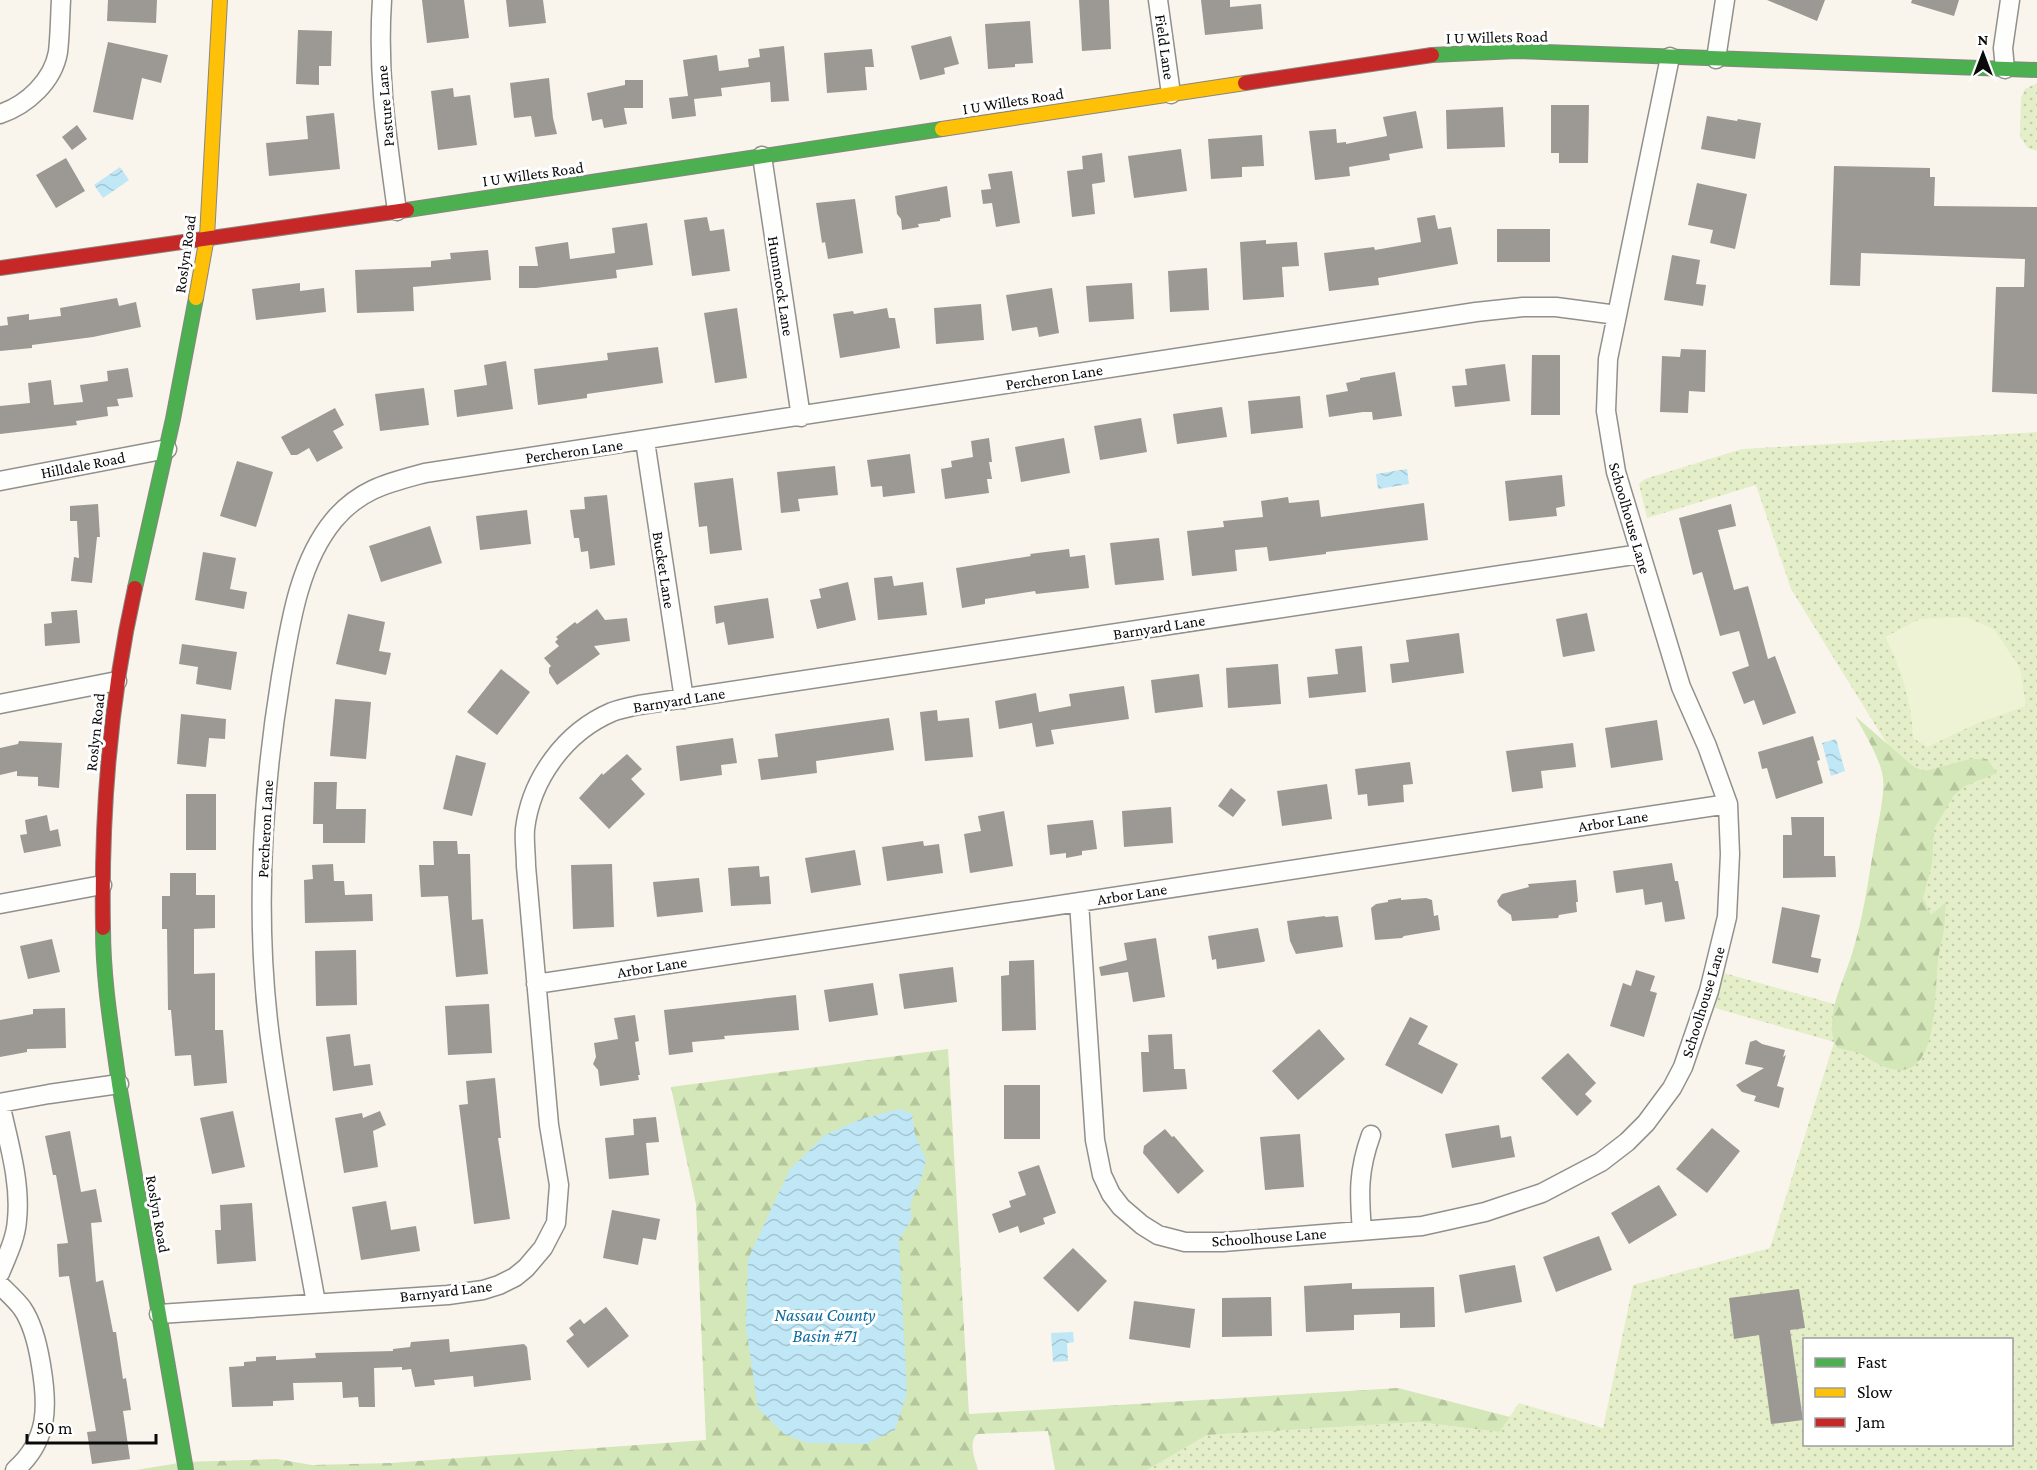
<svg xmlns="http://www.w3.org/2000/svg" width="2037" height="1470" font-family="'Crimson Pro',serif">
	<defs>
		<pattern id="grass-dots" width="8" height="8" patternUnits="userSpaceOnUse" patternTransform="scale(1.5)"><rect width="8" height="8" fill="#e4efca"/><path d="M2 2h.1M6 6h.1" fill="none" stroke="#c2ccac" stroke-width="1.8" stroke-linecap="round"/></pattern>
		<pattern id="forest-firs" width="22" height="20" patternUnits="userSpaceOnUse" patternTransform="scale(1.5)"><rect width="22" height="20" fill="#d4e7b8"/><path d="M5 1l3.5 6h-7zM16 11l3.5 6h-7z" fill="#b5c59d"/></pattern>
		<pattern id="water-waves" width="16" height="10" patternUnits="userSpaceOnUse" patternTransform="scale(1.5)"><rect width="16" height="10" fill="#c0e7f5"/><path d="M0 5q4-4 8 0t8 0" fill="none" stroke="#a4c5d1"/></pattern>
	</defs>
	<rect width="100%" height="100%" fill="#f9f5ec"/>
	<path fill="url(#grass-dots)" fill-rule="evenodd" d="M2037 83V151L2028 148 2020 137 2021 98 2025 89Z
		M2037 432V1470H1147L1207 1435 1419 1422 1499 1432 1519 1403 1603 1428 1633 1285 1770 1248 1834 1042 1715 1008 1724 973 1845 1007 1913 786 1791 589 1756 485 1647 518 1639 484 1645 479 1742 449ZM1804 1340H2012V1444H1804Z"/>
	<path fill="url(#forest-firs)" d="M1855 716 1914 767 1925 771 1970 759H1987L1997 773 1965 786 1954 795 1934 829 1932 864 1923 898 1931 915 1946 902C1945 911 1945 920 1944 929 1943 939 1939 950 1938 960 1933 1008 1940 1108 1863 1055 1849 1046 1833 1057 1832 1030 1831 1005 1842 983 1850 960 1863 922 1868 880 1875 841 1878 825 1885 793 1883 778 1881 760 1864 732 1855 716Z
		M948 1049 969 1414 1398 1388 1510 1417 1499 1432 1419 1422 1207 1435 1147 1470H1055L1048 1431 977 1434C968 1443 975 1459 978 1470H136L185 1462 277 1459 312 1465 391 1463 706 1440 696 1204 671 1087Z"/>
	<path fill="#edf3d4" d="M1966 617 1994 629 2020 668 2026 706 1978 723 1927 747 1913 738C1912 702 1901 668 1885 637L1920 619Z"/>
	<path fill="url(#water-waves)" d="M120 167 129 180 103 198 94 185Z
		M1407 469 1409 484 1378 489 1376 474Z
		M1836 739 1845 771 1831 776 1822 743Z
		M900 1109 912 1114 915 1134 926 1160C924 1168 922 1177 919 1185 913 1197 908 1204 912 1218L899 1240 907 1393 895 1430 866 1444 808 1443 784 1434 758 1408 746 1328 748 1259 790 1169 825 1135 861 1119Z
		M1073 1332 1074 1342 1067 1343 1068 1361 1053 1362 1051 1333Z"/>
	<path fill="#9c9893" d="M108 0H157L156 23 107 21Z
		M422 0H464L469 38 427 43Z
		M506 0H543L546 23 509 27Z
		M1079 0H1109L1111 49 1082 51Z
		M1201 0H1230V7L1261 4 1263 29 1205 35Z
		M1767 0H1825L1817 21Z
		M1912 0H1959L1954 16 1911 3Z
		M1030 21 1033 63 1015 64V67L988 69 985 24Z
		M298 30 332 31 331 66H319V85L296 84Z
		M951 36 959 64 944 68 945 74 920 80 911 46Z
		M108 42 168 55 161 83 142 78 133 120 93 112Z
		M784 46 789 101 771 102 770 82 721 88 722 96 694 99 696 116 672 119 669 98 688 96 683 60 717 55 719 71 749 67 748 59 760 57 759 49Z
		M872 49 874 67H865L867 90 827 93 824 53Z
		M549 78 553 118 557 134 535 137 531 116 514 118 510 83Z
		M625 80H643V108H624L627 124 604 128 602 119 592 121 587 93 625 85Z
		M453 88 454 97 470 95 477 145 438 150 431 91Z
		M1551 105H1589L1588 163H1559V153H1551Z
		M1503 107 1505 147 1447 149 1446 110Z
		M1416 111 1423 148 1389 154 1390 160 1349 167 1350 176 1315 180 1309 131 1336 129 1337 143 1346 142V144L1387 136 1383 117Z
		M334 113 340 169 269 176 266 143 308 139 306 116Z
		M1707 116 1737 121 1738 119 1761 123 1755 159 1701 149Z
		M77 125 87 139 72 150 62 137Z
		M1262 135 1264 166 1242 167V177L1211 179 1208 139Z
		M1181 149 1187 191 1134 198 1128 156Z
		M1102 153 1105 182 1092 184 1095 214 1072 217 1067 171 1083 169 1082 156Z
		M66 158 85 191 56 208 36 175Z
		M1834 166 1930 168V177H1935L1934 206 2037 207V394L1992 392 1996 287H2024L2025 259 1861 253 1860 286 1830 285Z
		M1012 171 1020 223 996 227 992 203 983 204 981 190 991 189 988 174Z
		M1697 183 1747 194 1735 249 1710 243 1713 230 1688 225Z
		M947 186 951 217 940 219V221L918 224 919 227 902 230 901 219 897 214 895 196Z
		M855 199 863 253 828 259 825 242 822 243 816 203Z
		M1435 215 1438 229 1451 227 1458 264 1378 278 1379 285 1329 291 1324 253 1374 247 1375 250 1421 242 1417 218Z
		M707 217 710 231 724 229 730 271 692 276 684 220Z
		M647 223 653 265 616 270 617 278 536 288H519V266H538L535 247 568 242 570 259 615 253 612 228Z
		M1497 229H1550V262H1497Z
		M1266 240V244L1297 242 1299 266 1282 267 1284 297 1243 300 1240 242Z
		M488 250 491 280 413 287 414 311 357 313 355 270 431 267V261L451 259 450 253Z
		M1672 255 1700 260 1696 284 1706 285 1703 306 1664 300Z
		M1207 268 1209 310 1170 312 1168 271Z
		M300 283V291L324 288 326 312 256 320 252 289Z
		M1132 283 1134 319 1089 322 1086 286Z
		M1052 288 1059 333 1039 337 1037 327 1012 331 1006 295Z
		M117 298 119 306 136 302 141 327 93 337 32 345V348L0 351V326L8 325 7 317 29 314V320L61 316 60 308Z
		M981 304 984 340 936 344 934 308Z
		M737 308 747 378 715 383 704 313Z
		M887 308 889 318H895L900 348 840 358 833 314 853 311 854 314Z
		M658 347 663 383 587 394V398L538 405 534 369 608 360 607 353Z
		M1681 349 1706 350 1705 392 1689 391 1688 413 1660 412 1662 356 1680 357Z
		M1532 355H1560V415H1531Z
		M506 361 513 409 457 417 454 390 487 385 484 365Z
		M1505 364 1510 401 1455 407 1452 386 1467 385 1465 369Z
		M128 368 133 397 117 399 119 406 107 407 108 416 76 421 77 425 0 434V406L30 403 28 383 51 380 54 405 83 402 80 385 108 381 107 371Z
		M1395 372 1402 416 1373 420 1372 412H1363L1329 417 1326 395 1348 391 1346 383 1360 380V378Z
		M424 388 429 425 380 431 375 394Z
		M1300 396 1303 428 1251 434 1248 401Z
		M1222 407 1227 437 1177 444 1173 414Z
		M335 408 344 425 333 431 343 448 317 462 309 448 297 455H291L281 437Z
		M1141 418 1147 452 1100 460 1094 426Z
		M989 438 992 462H989L992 479H987L989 493 945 499 941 469 952 467 951 461 973 457 971 441Z
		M1064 438 1070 473 1021 482 1015 447Z
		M910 454 915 493 883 497 882 486 871 487 867 460Z
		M237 461 273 472 256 527 220 516Z
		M835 466 838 495 798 499 800 511 781 513 777 472Z
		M1562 475 1565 506 1556 508 1557 516 1509 521 1505 481Z
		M733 478 742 550 710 554 707 526 699 527 694 483Z
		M607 495 615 565 590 569 588 551 581 552 579 538H574L570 510 585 509 584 497Z
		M1288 497 1289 503 1319 500 1321 517 1424 503 1428 540 1326 552V554L1269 561 1267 547 1235 550 1237 571 1192 576 1187 531 1224 527 1223 521 1263 517 1261 501Z
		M98 504 100 537H97L92 583 71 581 74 557 79 558 77 521H70V506Z
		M1731 504 1736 526 1718 530 1734 590 1748 586 1768 659 1775 656 1796 713 1763 725 1754 700 1744 704 1732 672 1749 666 1739 631 1720 636 1702 572 1693 575 1679 518Z
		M527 510 531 544 480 550 476 516Z
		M430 526 442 563 381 582 369 546Z
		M1159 538 1164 580 1115 585 1110 543Z
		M1069 549 1070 557 1085 555 1089 588 1036 594 1035 591 985 599V604L962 608 956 568 1031 556 1030 554Z
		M203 552 236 558 230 589 247 592 244 609 195 600Z
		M892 576 894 586 923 582 927 615 878 620 874 578Z
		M848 582 856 620 817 629 810 600 821 598 819 589Z
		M768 598 774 638 728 645 724 622 716 624 714 606Z
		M597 609 605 620 627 618 630 641 594 646 600 654 557 685 549 673V668L551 666 544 658 559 646 555 642 558 639 556 637 575 622 577 624Z
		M77 610 80 643 45 646 44 624 52 623 51 612Z
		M1587 613 1595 651 1563 657 1556 619Z
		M348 614 385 622 379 651 391 653 386 675 336 664Z
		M1459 633 1464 673 1392 683 1390 664 1409 662 1406 640Z
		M182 644 237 652 231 690 196 684 198 667 179 664Z
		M1362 646 1366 692 1309 698 1307 677 1338 674 1335 649Z
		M1278 664 1281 704 1228 708 1226 668Z
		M501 669 530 692 497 735 467 712Z
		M1199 674 1203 707 1155 713 1151 680Z
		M1124 686 1129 719 1051 730 1054 744 1036 747 1032 723 999 729 995 701 1036 693 1039 712 1071 706 1069 694Z
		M335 699 371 702 366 759 330 756Z
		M937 710 938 721 969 718 973 757 925 761 920 712Z
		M181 714 226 719 225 739 209 738 206 767 177 764Z
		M889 718 894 750 816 761 817 773 761 780 758 759 778 757 775 734Z
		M1657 720 1663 760 1611 768 1605 728Z
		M1813 736 1820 760 1817 761 1823 783 1776 799 1767 768 1762 769 1758 752Z
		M733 738 737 763 721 765 722 775 680 781 676 746Z
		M19 741 62 743 59 788 38 786V777L17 776V771L0 775V748L18 744Z
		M1573 743 1576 767 1541 771 1543 788 1512 792 1506 751Z
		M627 754 642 769 631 779 645 794 609 829 579 798 602 773 603 775Z
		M456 755 486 763 472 816 443 809Z
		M1410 762 1413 784 1403 785 1404 802 1368 806 1367 794 1358 795 1355 769Z
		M314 782H337L336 809H366L365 843H323V824H313Z
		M1327 784 1332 819 1282 826 1277 791Z
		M1231 788 1246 800 1233 817 1218 806Z
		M186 794H216V850H186Z
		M1171 807 1173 843 1124 847 1122 811Z
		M1004 811 1013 866 970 873 964 834 981 831 978 816Z
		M47 815 50 831 58 829 61 846 24 853 20 835 27 834 25 820Z
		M1791 817H1824V856H1835L1836 877 1783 878V835H1792Z
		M1093 820 1097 849 1082 851V855L1066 858V853L1050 855 1047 825Z
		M433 841H457L458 854H470L472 920 483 919 488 974 456 977 448 896 421 897 419 865H434Z
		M923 841 924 846 939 844 943 873 887 881 882 847Z
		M855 850 861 885 811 893 805 858Z
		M1672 863 1675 881H1678L1685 919 1665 922 1662 902 1645 905 1643 889 1616 893 1613 871Z
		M333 864 334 881H344L345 895 372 894 373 921 305 923 304 880 313 879 312 865Z
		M612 864 614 927 573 929 571 865Z
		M759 866 760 877 769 876 771 904 731 906 728 868Z
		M170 873H196V895H215V928L194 929V974L215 973V1030H223L227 1083 194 1086 191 1055 175 1056 171 1010H168L167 929H162V896H170Z
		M699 878 703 912 657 917 653 882Z
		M1576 880 1578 902H1576L1577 912 1559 915 1558 918 1512 921 1511 915 1499 906 1497 901 1502 894 1529 887 1528 884Z
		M1401 898V900L1426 898 1432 900 1434 916 1438 915 1440 930 1404 936 1402 938 1375 940 1371 908 1376 904 1388 902V900Z
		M1782 907 1820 915 1811 957 1821 959 1818 973 1772 963Z
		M1325 916V917L1338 916 1343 947 1296 954 1290 941 1287 921Z
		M1258 928 1265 961 1263 962 1217 969 1216 959 1212 960 1208 936Z
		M1156 938 1165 997 1133 1002 1128 972 1101 976 1099 967 1127 960 1124 943Z
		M52 939 60 972 28 979 20 946Z
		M356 950 357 1005 316 1006 315 951Z
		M1034 960 1036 1030 1002 1031 1001 976 1009 975V961Z
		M953 967 957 1002 904 1009 899 974Z
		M1636 970 1655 976 1650 991 1657 993 1644 1037 1610 1026 1623 983 1631 986Z
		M873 983 878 1015 829 1022 824 990Z
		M796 995 799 1030 724 1036 725 1039 692 1042 693 1052 669 1055 664 1010Z
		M489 1004 492 1053 448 1055 445 1006Z
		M65 1008 66 1048 27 1049V1052L0 1057V1020L33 1014V1009Z
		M635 1015 639 1041 635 1042 640 1075H638L639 1080 600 1086 598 1070 593 1064 596 1057 594 1043 618 1039 614 1018Z
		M1410 1017 1428 1026 1418 1044 1458 1064 1442 1094 1385 1065Z
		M1319 1029 1345 1059 1298 1100 1272 1071Z
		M350 1034 354 1066 370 1064 373 1085 333 1091 326 1037Z
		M1172 1034 1174 1069H1185L1187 1089 1143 1092 1141 1052H1149L1148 1035Z
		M1756 1040 1762 1044 1785 1050 1783 1057 1786 1055 1777 1086 1784 1088 1779 1108 1754 1101 1756 1096 1742 1092 1736 1085 1764 1068 1745 1064 1750 1042Z
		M1568 1053 1596 1083 1585 1094 1592 1101 1577 1116 1541 1078Z
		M495 1078 501 1138H498L510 1219 474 1224 459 1105 468 1104 466 1081Z
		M1004 1085H1040V1139H1004Z
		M233 1111 245 1167 212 1174 200 1118Z
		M380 1111 386 1125 373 1131 378 1167 344 1173 335 1118 362 1113 363 1118Z
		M656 1117 659 1142 646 1143 649 1175 609 1179 605 1138 634 1135 633 1119Z
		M1499 1125 1501 1138 1511 1136 1515 1157 1452 1168 1445 1134Z
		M1712 1128 1740 1151 1707 1193 1676 1169Z
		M1165 1129 1172 1137 1174 1136 1204 1171 1178 1194 1143 1153 1144 1146Z
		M70 1131 81 1192 96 1189 102 1222 91 1223 96 1282 103 1280 113 1332H116L123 1379 126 1378 131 1410 123 1411 130 1459 92 1464 87 1432 96 1431 69 1276 59 1277 57 1244 68 1243 56 1175H53L45 1136Z
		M1300 1134 1304 1187 1265 1190 1260 1137Z
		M1039 1165 1056 1213 1043 1218 1045 1224 1020 1233 1018 1226 999 1233 992 1214 1011 1207 1009 1201 1026 1195 1018 1172Z
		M1659 1185 1677 1215 1629 1244 1611 1213Z
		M386 1201 391 1230 416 1226 420 1251 361 1260 352 1207Z
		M252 1203 256 1261 217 1264 215 1230H221L220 1205Z
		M612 1210 660 1219 656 1240 643 1238 638 1265 603 1258Z
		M1599 1236 1612 1270 1556 1292 1543 1257Z
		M1073 1248 1107 1281 1078 1312 1043 1278Z
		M1515 1265 1522 1302 1465 1313 1459 1275Z
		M1352 1283V1289L1434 1287 1435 1327 1400 1328V1313L1354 1315V1330L1306 1332 1304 1286Z
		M1799 1289 1805 1328 1790 1330 1803 1420 1771 1424 1759 1335 1734 1339 1729 1298Z
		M1271 1297 1272 1336 1222 1337V1298Z
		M1134 1301 1195 1309 1190 1348 1129 1339Z
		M606 1307 629 1336 588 1368 566 1341 574 1335 569 1328 580 1319 584 1324Z
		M449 1339 450 1352 524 1344 527 1347 531 1380 474 1387 473 1376 434 1380 435 1385 415 1387 411 1369 402 1370V1367L374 1368 375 1407H359L358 1397 343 1398 342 1382 293 1383 294 1400 273 1401V1406L232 1407 229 1367 244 1366V1362L256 1361V1357L276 1356V1360L316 1358 315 1353 393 1351V1349L410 1347 411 1342Z"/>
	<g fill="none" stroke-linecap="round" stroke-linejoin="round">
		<g stroke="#92908c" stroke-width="21">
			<path id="street" d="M382 0C377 74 387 138 397 211
				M1158 0 1171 94
				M1716 59 1725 0
				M2005 69 2003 48 2010 0
				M0 114C27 105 53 81 58 52 60 35 60 17 61 0
				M762 156 801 417
				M645 441 684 699
				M0 481 167 449
				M0 704 117 681
				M1079 902 1095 1140 1102 1175 1111 1194 1121 1207 1142 1225 1158 1235 1185 1242H1223L1422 1226 1485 1212 1542 1193 1601 1162 1627 1142 1646 1123 1672 1088 1683 1067 1709 991 1727 917 1730 854 1728 804 1707 746 1681 687 1616 472 1606 411 1608 359 1670 57
				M0 904 102 885
				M536 984 1728 804
				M0 1103 49 1094 119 1084
				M1362 1231C1359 1193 1358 1171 1371 1135
				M0 1273C7 1256 16 1238 17 1220 21 1181 8 1141 0 1103
				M0 1285C7 1292 16 1300 22 1308 33 1324 38 1346 41 1365 48 1406 49 1440 15 1470
				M316 1303C301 1219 284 1136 272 1052 254 928 261 800 281 677 290 624 299 562 334 520 360 489 388 483 425 473L1476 312 1523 307H1556L1617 315
				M159 1314 448 1295 483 1290 499 1285 515 1277 526 1268 543 1248 556 1223 559 1185 549 1125 526 866C526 854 524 841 525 829 531 779 565 732 612 712 620 709 630 707 639 705L1640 554"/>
		</g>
		<g stroke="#888682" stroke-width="16">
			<path id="fast" d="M1432 55 1516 51 2037 70
				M407 210 942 129
				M135 588 173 419 196 298
				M103 928C103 981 112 1032 119 1084L186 1470"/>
		</g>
		<g stroke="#888682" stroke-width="16">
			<path id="slow" d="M942 129 1245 83
				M196 298 207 237 220 0"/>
		</g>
		<g stroke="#888682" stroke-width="16">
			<path id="jam" d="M1245 83 1432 55
				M0 268 407 210
				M103 928C101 814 110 699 135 588"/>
		</g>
		<use href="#street" stroke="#fefefc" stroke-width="18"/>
		<use href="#fast" stroke="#4caf50" stroke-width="14"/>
		<use href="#slow" stroke="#ffc107" stroke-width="14"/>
		<use href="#jam" stroke="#c62828" stroke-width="14"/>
	</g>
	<g text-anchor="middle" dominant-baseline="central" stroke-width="6" stroke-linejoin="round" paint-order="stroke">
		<g font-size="16" fill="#0a0a0a" stroke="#fff">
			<text transform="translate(1497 37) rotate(-1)">I U Willets Road</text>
			<text transform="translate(1165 47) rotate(82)">Field Lane</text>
			<text transform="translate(1013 101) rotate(-9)">I U Willets Road</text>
			<text transform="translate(385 106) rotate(-95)">Pasture Lane</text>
			<text transform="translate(533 174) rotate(-8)">I U Willets Road</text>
			<text transform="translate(185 254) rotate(-82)">Roslyn Road</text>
			<text transform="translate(781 286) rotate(81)">Hummock Lane</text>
			<text transform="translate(1054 377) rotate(-9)">Percheron Lane</text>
			<text transform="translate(574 451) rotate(-8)">Percheron Lane</text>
			<text transform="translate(83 465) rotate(-11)">Hilldale Road</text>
			<text transform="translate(1630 518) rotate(74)">Schoolhouse Lane</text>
			<text transform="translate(664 570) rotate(81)">Bucket Lane</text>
			<text transform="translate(1159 627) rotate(-9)">Barnyard Lane</text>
			<text transform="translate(679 700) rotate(-9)">Barnyard Lane</text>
			<text transform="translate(95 732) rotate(-84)">Roslyn Road</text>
			<text transform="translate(1613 821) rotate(-9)">Arbor Lane</text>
			<text transform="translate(265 829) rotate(-87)">Percheron Lane</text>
			<text transform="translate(1132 894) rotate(-9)">Arbor Lane</text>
			<text transform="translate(652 967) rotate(-9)">Arbor Lane</text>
			<text transform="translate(1703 1002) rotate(-73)">Schoolhouse Lane</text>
			<text transform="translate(158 1214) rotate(80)">Roslyn Road</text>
			<text transform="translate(1269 1237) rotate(-4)">Schoolhouse Lane</text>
			<text transform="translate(446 1291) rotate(-7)">Barnyard Lane</text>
		</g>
		<g font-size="18" font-style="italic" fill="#0e6ba0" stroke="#fff">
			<text x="825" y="1315">Nassau County<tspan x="825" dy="21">Basin #71</tspan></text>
		</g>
	</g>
	<rect x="1803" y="1338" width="210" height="108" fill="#ffffff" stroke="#9d9d9d" stroke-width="1.5"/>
	<rect x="1815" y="1358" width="30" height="9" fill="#4caf50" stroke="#9d9d9d" stroke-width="1.5"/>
	<text x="1857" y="1368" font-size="18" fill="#0a0a0a">Fast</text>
	<rect x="1815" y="1388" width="30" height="9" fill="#ffc107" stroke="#9d9d9d" stroke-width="1.5"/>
	<text x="1857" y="1398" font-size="18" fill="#0a0a0a">Slow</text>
	<rect x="1815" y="1418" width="30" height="9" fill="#c62828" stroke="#9d9d9d" stroke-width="1.5"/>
	<text x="1857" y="1428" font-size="18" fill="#0a0a0a">Jam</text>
	<g transform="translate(1983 54)" stroke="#ffffff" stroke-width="4.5" paint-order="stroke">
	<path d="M0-4.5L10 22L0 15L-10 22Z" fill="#0a0a0a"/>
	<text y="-9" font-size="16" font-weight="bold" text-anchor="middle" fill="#0a0a0a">N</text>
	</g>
	<path d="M27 1434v9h129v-9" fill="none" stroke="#0a0a0a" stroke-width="3"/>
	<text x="36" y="1434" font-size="18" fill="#0a0a0a" stroke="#ffffff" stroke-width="4.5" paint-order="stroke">50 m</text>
</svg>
